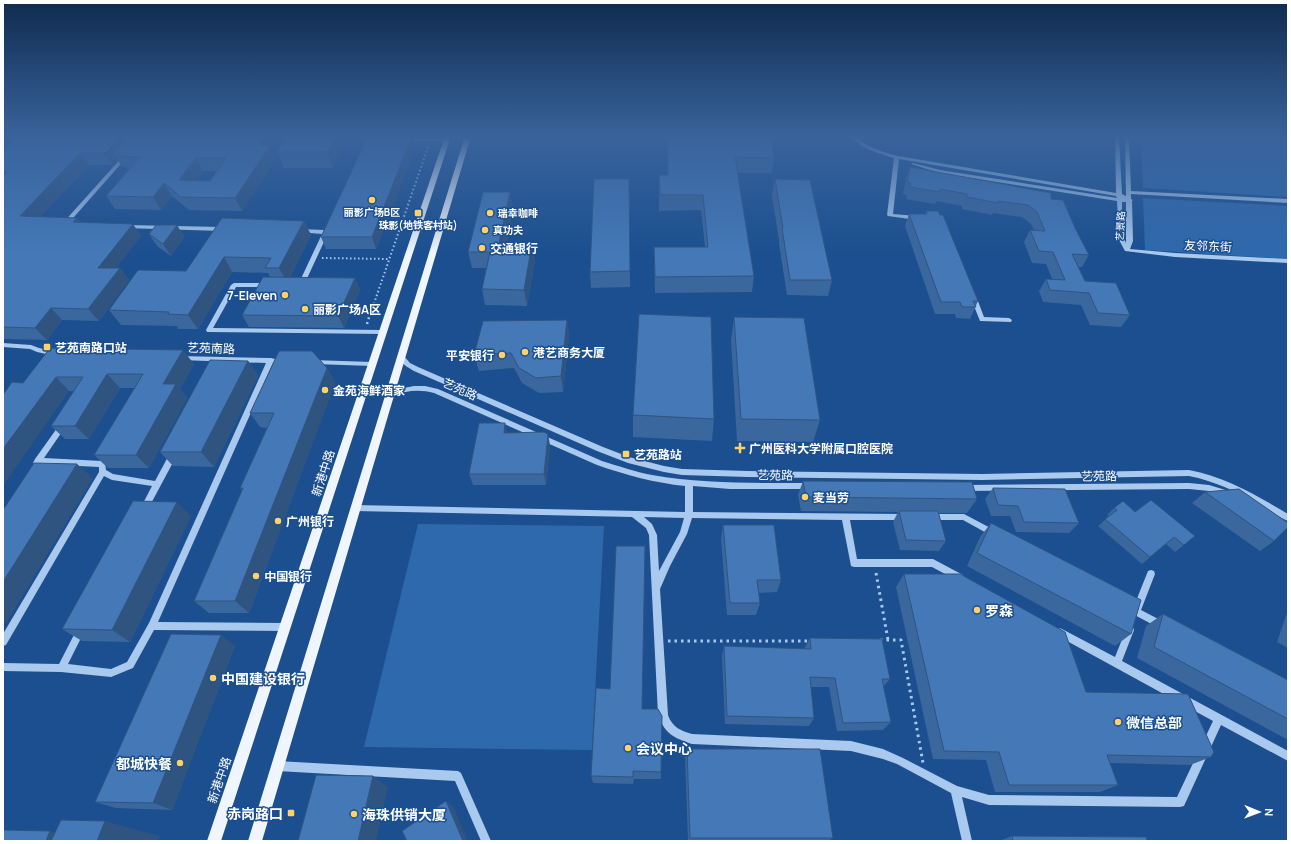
<svg xmlns="http://www.w3.org/2000/svg" width="1291" height="844" font-family="Manrope,'Noto Sans SC',sans-serif">
	<rect width="100%" height="100%" fill="#1b4f8f"/>
	<path fill="#2e69ad" d="M1141 136H1280L1288 146V197L1143 188Z
		M1143 198 1288 206V259L1145 250Z
		M418 524 604 526 592 750 364 747Z"/>
	<g fill="none" stroke-linecap="round" stroke-linejoin="round">
		<path stroke="#a9c9ee" stroke-width="2" stroke-dasharray="1.5 2.5" stroke-linecap="butt" d="M322 258 389 259
			M370 315 428 147"/>
		<path stroke="#a9c9ee" stroke-width="2.5" stroke-dasharray="2 3" stroke-linecap="butt" d="M367 324 370 314"/>
		<path stroke="#a9c9ee" stroke-width="3" stroke-dasharray="2.5 4" stroke-linecap="butt" d="M876 573 888 640
			M880 640H901L923 763
			M668 641H811"/>
		<path fill="#a9c9ee" fill-rule="evenodd" d="M850 136C857 136 863 143 869 146 878 151 888 153 898 156L1116 193 1115 136H1119L1122 194 1126 196 1125 136H1129L1131 191 1288 199V203L1131 194V199L1133 200 1132 201 1133 241 1130 249 1175 253 1288 259V263L1175 257 1125 251 1119 240 1117 201 940 173 911 164 913 163 940 170 1117 198 1116 196 899 159 893 214 917 216 920 218 917 220 888 216 887 215 894 158C878 153 861 149 850 136ZM1122 202H1126V243C1121 233 1122 214 1122 202Z
			M403 139H447L449 140 447 141H405L403 140Z
			M123 156 127 157 66 226H62V224Z
			M127 225 222 227 225 229 222 231 125 228 124 227Z
			M301 229 324 230 326 229 329 231 304 285 301 287 298 285 322 234 299 232V230Z
			M234 283H266L269 285 266 287H236L213 328 383 330 386 332 383 334 207 332 206 330 231 285Z
			M973 294 976 296 984 317 1009 318 1012 320 1011 322 980 321 970 296Z
			M3 343 31 345 39 348 57 352 58 354 55 356 37 352 30 349 3 347Z
			M399 355H403L410 363 418 367 603 447 629 457 664 466 682 469 748 471 982 474 1189 470C1226 477 1256 495 1288 514V521C1278 517 1268 510 1258 504 1236 491 1214 481 1189 476L982 480 748 477 682 475 664 472 628 463 597 451 414 371C407 367 402 364 398 357Z
			M178 356 269 358H271L275 359 276 361 273 363 158 622 286 623 289 624 290 627 289 630 286 631 154 630 133 668 111 677 61 672 3 671V663L59 664 78 627 81 626 84 627 85 630 68 664 111 669 127 662 149 623 266 363 180 360 177 358Z
			M312 360 372 362 375 364 372 366 314 364 311 362Z
			M414 386H425L438 389 602 461C619 466 635 472 652 475 704 484 757 483 810 483L813 484 814 486 813 488 810 489H730L693 486V512L905 514 908 515 909 517 908 519 905 520H850L857 559H933L963 575 964 578 963 581 960 582 932 567H854L851 566 842 520 692 518 687 534 670 566 660 589 668 715C672 727 681 731 692 734L851 741 883 749 903 758 957 786 989 795 1177 797 1213 721 1056 635 1055 632 1056 629 1059 628 1062 629 1115 657 1127 627 1130 626 1133 627 1134 630 1122 661 1288 751V761L1221 725 1184 806 1180 807 989 805 962 797 972 841H962L951 793 897 764 883 759 851 751 692 744C674 738 665 734 658 715L649 535 646 528 632 517 355 511 352 510 351 508 352 506 355 505 685 512V486C655 483 626 475 597 465L434 393C419 389 405 391 391 396L388 393 389 391ZM644 517 684 518 680 532 659 571 657 535 652 524Z
			M62 423 64 424 66 426 44 458 102 461 105 462 106 470 113 474 155 481 170 453H176L177 455 147 511 144 512 141 511 140 509 152 486 112 480 104 476 6 645 3 646V634L99 472V467L40 464 37 466 34 465 33 463 35 459 60 424Z
			M1189 483 1209 485 1232 492 1233 494 1232 496 1229 497 1209 491 1189 489 964 491 961 490 960 488 961 486 964 485Z
			M931 514H964L998 532 999 534 998 536 995 537 992 536 963 520H931L928 519 927 517 928 515Z
			M1151 570 1154 571 1155 574 1141 610 1164 622 1165 625 1164 628 1161 629 1127 611 1126 608 1127 605 1130 604 1134 606 1148 571Z
			M277 761 458 771 461 773 491 841H481L455 781 277 771 274 769 272 766 274 763Z"/>
		<path fill="#f0f6ff" fill-rule="evenodd" d="M445 136H451L221 841H207Z
			M465 136H471L262 841H248Z"/>
	</g>
	<path fill="#3a679d" fill-rule="evenodd" d="M266 136 276 158 242 211 189 210 172 196 161 210 115 209 106 196 129 169H127L124 166H121L118 160 113 165H89L40 217 77 218 80 222 141 236 116 268H120L129 280 99 321 62 320 47 340 3 339V150ZM203 171H217L210 181 196 180Z
		M287 136H340L344 147 333 168H284L277 152Z
		M368 136H413L416 146 376 249H326L321 237Z
		M667 136H771L774 158 772 173H737L754 276 752 292 655 293 654 247H705L701 210 659 211V175H668Z
		M910 167 1051 199 1076 230 1089 255 1082 267H1078L1085 281 1130 315 1121 327 1090 325 1081 305 1043 302 1039 291 1046 279H1052L1046 264 1032 263 1024 242 1030 230H1034L1031 224 1022 217 993 213 992 215 962 209V206L937 201 935 204 906 199 907 195 903 194 906 178Z
		M775 179 832 280 828 296 787 295 779 244V240L772 195Z
		M510 192 513 208 506 243 535 260 527 306 485 305 482 289 486 268H472L468 252Z
		M630 195V287L591 288 590 272Z
		M926 211 978 301 970 319 956 318 955 314H935L905 226 909 214H925Z
		M304 221 311 235 290 277 355 278 360 290 344 328 249 327 242 315 270 277 268 273 232 272 198 329H178L177 326 121 325 109 310Z
		M177 225 184 237 171 256 157 246 149 234Z
		M734 317 820 420 813 442 737 441 731 340Z
		M567 320 569 336 563 392 539 393 522 383 514 368 479 371 474 355Z
		M50 348 194 364 180 389 187 398 149 468H108L94 455 135 388H120L89 439H65L51 426 74 391H69L23 383Z
		M248 361 258 376 214 467 173 466 160 452Z
		M327 368 335 383 249 613H209L194 601 242 490 240 488 267 428 260 427 250 413Z
		M633 415 714 419 712 441 633 437Z
		M508 433 550 445 546 485H473L469 474Z
		M803 481 977 499 967 513H938L946 541 939 551 900 550 893 522 898 512 801 511 798 495Z
		M993 488 1079 523 1069 533 1016 532 1010 516H991L985 499Z
		M1205 492 1274 541 1260 551 1192 503Z
		M1114 508 1135 512 1195 536 1175 552 1166 544 1142 564 1098 526 1109 516 1107 515Z
		M191 516 130 642 82 641 62 629Z
		M991 523 1131 634 1115 646 967 566 980 537Z
		M723 525 781 580 777 592 758 593 760 603 756 615H727L721 539Z
		M904 574 1086 692 1211 757 1190 765 1110 763 1118 785 1100 792H995L986 760 933 759 896 587Z
		M1288 609V648L1277 642Z
		M1163 614 1288 680V740L1137 658 1146 626Z
		M810 638 890 679 883 687 891 722 883 730 837 731 829 687H811L814 718 809 726 725 724 722 656 724 646 805 649V647Z
		M235 646 172 810 116 808 95 802Z
		M642 709 661 772V779H634L633 784 593 783 591 776Z
		M687 749 833 838 828 841H688L685 757Z
		M1012 836 1147 841H999Z"/>
	<path fill="#305480" d="M120 136H135L121 153H113L118 160 113 165 105 153Z
		M266 136 276 158 242 211 235 198 259 145Z
		M336 136H340L344 147 333 168 327 152Z
		M412 136H413L416 146 376 249 372 237Z
		M80 153 89 165 30 228 20 216Z
		M196 158 203 171 186 193 179 180Z
		M164 183 172 196 161 210 153 197Z
		M510 192 513 208 502 259 499 243Z
		M77 218 86 230 73 222Z
		M304 221 311 235 287 282 279 268Z
		M133 224 141 236 107 280 98 268Z
		M177 225 184 237 171 256 163 244Z
		M532 244 535 260 527 306 524 290Z
		M224 257 232 272 198 329 188 315Z
		M120 268 129 280 99 321 88 309Z
		M355 278 360 290 344 328 338 316Z
		M51 308 62 320 47 340 35 328Z
		M567 320 569 336 563 392 561 376Z
		M183 350 194 364 180 389 187 398 149 468 136 455 163 384Z
		M248 361 258 376 214 467 201 452Z
		M327 368 335 383 249 613 235 601Z
		M107 374 120 388 89 439 75 426Z
		M56 377 69 391 3 486V449Z
		M505 423 508 434 504 433Z
		M548 434 550 445 546 485 544 474Z
		M77 464 93 478 7 622 3 620V582Z
		M177 502 191 516 130 642 112 630Z
		M221 635 235 646 172 810 153 803Z
		M373 776 388 787 376 841H358Z
		M446 801 454 808 468 841H463Z
		M105 821 160 836 158 841H97Z
		M50 831 73 837 71 841H46Z"/>
	<path fill="#4478b7" stroke="#305480" fill-rule="evenodd" d="M18 136H122L105 153H80L20 216 77 218 73 222 133 224 98 268H120L88 309 51 308 35 328 3 327V176L7 172H3V150Z
		M129 136H266L259 145 270 146 235 198 181 197 164 183 153 197 106 196 140 157 118 156 121 153H113ZM196 158H226L210 181 179 180Z
		M287 136H336L327 152H277Z
		M368 136H412L372 237H321Z
		M668 136H771L774 158 735 157 754 276 655 277 654 247H708L703 195H660L659 175H668Z
		M910 167 1051 193V199L1063 200 1076 230 1089 255 1072 254 1085 281 1116 283 1130 315 1098 313 1089 293 1050 290 1046 279 1065 280 1053 252 1039 251 1030 230 1045 231 1037 212 1028 205 998 201V203L967 197V194L940 189V192L910 187 911 183 907 182Z
		M594 179H629L630 271 590 272Z
		M775 179 810 180 832 280H790L782 228H783Z
		M483 192H510L499 243 532 244 524 290 482 289 490 252H468Z
		M926 211H938L940 215H943L978 301H973L976 307H962L960 302H941L909 214H927Z
		M222 218 304 221 279 268H265L271 258 224 257 188 315 168 314 169 312 109 310 138 270 186 271Z
		M156 225H177L163 244 149 234Z
		M263 277 355 278 338 316 242 315Z
		M639 314 711 317 714 419 633 415Z
		M734 317 804 318 820 420 741 419Z
		M567 320 561 376 536 378 519 368 511 353 474 355 483 321Z
		M50 348 183 350 163 384H176L136 455H94L143 374H107L75 426H51L83 377H56L3 449V395L12 382 23 383Z
		M279 351H312L327 368 235 601H194L243 488H240L274 413H250Z
		M210 360 248 361 201 452H160Z
		M479 423H505L504 433 544 432 548 434 544 474H469Z
		M34 463 77 464 3 582V510Z
		M803 481 972 482 977 499 806 497Z
		M993 488 1065 489 1079 523 1024 522 1018 506 998 505Z
		M1239 489 1288 523V527L1274 541 1205 492Z
		M1151 500 1195 536 1184 545 1174 537 1150 557 1105 519 1117 510 1114 508 1123 501 1135 512Z
		M133 501 177 502 112 630 62 629Z
		M899 511H938L946 541 906 540Z
		M991 523 1141 600 1131 634 977 553Z
		M723 525H774L781 580H757L760 603H730Z
		M616 546H645L642 709H658L662 716 661 772 633 771V777L591 776 596 688 610 689Z
		M904 574H960L1065 632 1086 692 1188 694 1214 752 1211 757 1107 755 1118 785H1009L999 752 944 751Z
		M1163 614 1288 680V719L1154 647Z
		M171 634 221 635 153 803 95 802Z
		M810 638 882 639 890 679H882L891 722 843 723 835 678 810 677 814 718 727 716 724 646 811 649Z
		M687 749H820L833 838H690Z
		M316 775 373 776 358 841H298Z
		M446 801 463 841H407L402 831Z
		M61 820 105 821 97 841H51Z
		M3 830 50 831 46 841H3Z
		M1012 836 1146 837 1147 841H1013Z"/>
	<linearGradient id="sky" x2="0" y2="1"><stop stop-color="#0f2b4f"/><stop offset="0.54" stop-color="#39639b"/><stop offset="1" stop-color="#39639b" stop-opacity="0"/></linearGradient>
	<rect width="1291" height="254" fill="url(#sky)"/>
	<g fill="#ffd166" stroke="#1b4f8f" stroke-width="1.5">
		<circle cx="372" cy="200" r="4"/>
		<rect x="414" y="209" width="8" height="8" rx="2"/>
		<circle cx="490" cy="213" r="4"/>
		<circle cx="485" cy="230" r="4"/>
		<circle cx="482" cy="248" r="4"/>
		<circle cx="285" cy="295" r="4"/>
		<circle cx="305" cy="309" r="4"/>
		<rect x="43" y="343" width="8" height="8" rx="2"/>
		<circle cx="525" cy="352" r="4"/>
		<circle cx="502" cy="355" r="4"/>
		<circle cx="325" cy="390" r="4"/>
		<path d="M738 442h4v4h4v4h-4v4h-4v-4h-4v-4h4z"/>
		<rect x="622" y="450" width="8" height="8" rx="2"/>
		<circle cx="805" cy="497" r="4"/>
		<circle cx="278" cy="521" r="4"/>
		<circle cx="256" cy="576" r="4"/>
		<circle cx="977" cy="610" r="4"/>
		<circle cx="213" cy="678" r="4"/>
		<circle cx="1118" cy="722" r="4"/>
		<circle cx="628" cy="748" r="4"/>
		<circle cx="180" cy="763" r="4"/>
		<rect x="287" y="809" width="8" height="8" rx="2"/>
		<circle cx="354" cy="814" r="4"/>
	</g>
	<g text-anchor="middle" dominant-baseline="central" stroke-width="3" stroke-linejoin="round" paint-order="stroke">
		<g font-size="10" font-weight="bold" fill="#fff" stroke="#1b4f8f">
			<text x="372" y="212">丽影广场B区</text>
			<text x="498" y="213" text-anchor="start">瑞幸咖啡</text>
			<text x="418" y="225">珠影(地铁客村站)</text>
			<text x="493" y="230" text-anchor="start">真功夫</text>
		</g>
		<g font-size="10" fill="#fff" stroke="#1b4f8f">
			<text transform="translate(1120 226) rotate(-87)">艺景路</text>
		</g>
		<g font-size="12" fill="#fff" stroke="#1b4f8f">
			<text transform="translate(1208 246) rotate(3)">友邻东街</text>
			<text transform="translate(211 348) rotate(2)">艺苑南路</text>
			<text transform="translate(460 389) rotate(24)">艺苑路</text>
			<text transform="translate(323 473) rotate(-72)">新港中路</text>
			<text transform="translate(775 475) rotate(1)">艺苑路</text>
			<text transform="translate(1099 476) rotate(-1)">艺苑路</text>
			<text transform="translate(219 780) rotate(-71)">新港中路</text>
		</g>
		<g font-size="12" font-weight="bold" fill="#fff" stroke="#1b4f8f" text-anchor="start">
			<text x="490" y="248">交通银行</text>
			<text x="277" y="295" text-anchor="end">7-Eleven</text>
			<text x="313" y="309">丽影广场A区</text>
			<text x="55" y="347">艺苑南路口站</text>
			<text x="533" y="352">港艺商务大厦</text>
			<text x="494" y="355" text-anchor="end">平安银行</text>
			<text x="333" y="390">金苑海鲜酒家</text>
			<text x="749" y="448">广州医科大学附属口腔医院</text>
			<text x="634" y="454">艺苑路站</text>
			<text x="813" y="497">麦当劳</text>
			<text x="286" y="521">广州银行</text>
			<text x="264" y="576">中国银行</text>
		</g>
		<g font-size="14" font-weight="bold" fill="#fff" stroke="#1b4f8f" text-anchor="start">
			<text x="985" y="610">罗森</text>
			<text x="221" y="678">中国建设银行</text>
			<text x="1126" y="722">微信总部</text>
			<text x="636" y="748">会议中心</text>
			<text x="172" y="763" text-anchor="end">都城快餐</text>
			<text x="283" y="813" text-anchor="end">赤岗路口</text>
			<text x="362" y="814">海珠供销大厦</text>
		</g>
	</g>
	<rect width="1291" height="844" fill="none" stroke="#ffffff" stroke-width="8"/>
	<g transform="translate(1259 812) rotate(91)" stroke="#1b4f8f" stroke-width="3" paint-order="stroke">
	<path d="M0-3L7 15L0 10L-7 15Z" fill="#ffffff"/>
	<text y="-6" font-size="11" font-weight="bold" text-anchor="middle" fill="#ffffff">N</text>
	</g>
</svg>
